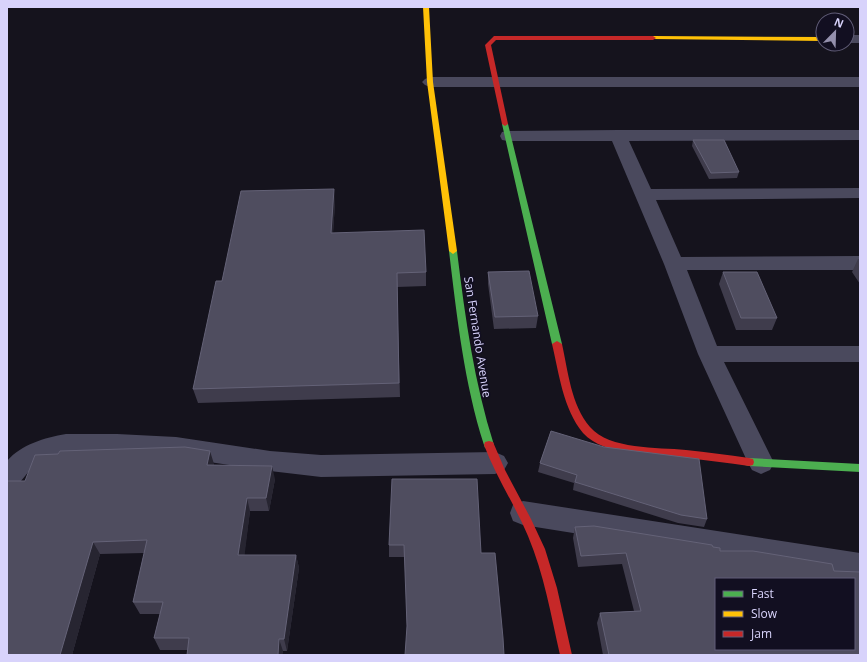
<svg xmlns="http://www.w3.org/2000/svg" width="867" height="662" font-family="'Open Sans',sans-serif">
	<rect width="100%" height="100%" fill="#15131d"/>
	<g fill="none" stroke-linecap="round" stroke-linejoin="round">
		<path fill="#4a495d" fill-rule="evenodd" d="M847 35H860V43H847Z
			M430 77H860V87H430L425 85 422 82 425 79Z
			M618 130H860V140L629 141 651 189 860 188V198L656 200 681 257 860 256V270H687L717 346H860V362H724L774 463 770 470 761 474 752 470 748 463 698 354 664 264 612 141H508L502 140 500 136 502 132 508 131Z
			M66 434H117L176 437 270 451 321 455 495 452 504 456 508 463 504 470 495 474 321 477 270 471 176 457 117 454H66L51 457 40 463 30 470 16 487 7 490V461C22 444 44 438 66 434Z
			M523 501 860 553V579L523 525 513 521 510 513 513 505Z"/>
		<path fill="#4caf50" fill-rule="evenodd" d="M505 122 508 124 562 344 557 347 552 344 502 124Z
			M453 248 457 251C465 317 474 382 494 445L493 448 489 449 485 448 484 445C464 382 457 317 449 251Z
			M749 458 860 464V472L749 466 745 465 744 462 745 459Z"/>
		<path fill="#ffc107" fill-rule="evenodd" d="M423 7H429L433 82 457 251 453 254 449 251 427 82Z
			M653 36 823 37V41L651 39 650 38Z"/>
		<path fill="#c62828" fill-rule="evenodd" d="M494 36H653L656 38 653 40H496L491 45 508 124 505 126 502 124 485 45Z
			M557 341 562 344C568 371 571 405 590 427 610 450 657 447 686 450 707 452 728 455 749 458L753 459 754 462 753 465 749 466C728 463 707 460 685 458 655 455 605 457 583 433 563 409 559 373 552 344Z
			M489 441 493 442 505 470 531 519 545 549 557 588 572 655H560C551 615 544 574 528 536 515 505 496 477 484 445L485 442Z"/>
	</g>
	<path fill="#3f3c4c" d="M693 140 739 172 737 178 709 179 692 146Z
		M335 203 333 233 426 272V286L397 287 400 397 198 403 193 389 222 281Z
		M858 259H860V284L852 272Z
		M488 272 538 316 536 328 494 329 488 284Z
		M723 272 777 318 772 330H736L719 284Z
		M551 431 707 519 704 527 678 523 573 490 574 483 538 472 540 463Z
		M214 464V465L275 479 269 511H250L244 555H296L299 568 287 651H283L282 655H187V650H160L154 638 160 614H140L133 602 144 553 100 554 72 655H7L25 481Z
		M477 479 407 626 405 557H389V545Z
		M575 527 713 547 720 551 834 571 860 655H603L597 623 600 613 634 611 622 564 578 567 573 538Z"/>
	<path fill="#272531" d="M334 189 335 203 332 247 331 233Z
		M210 451 214 464 212 478 207 465Z
		M272 466 275 479 269 511 266 498Z
		M247 498 250 511 243 568 238 555Z
		M93 542 100 554 72 655H60Z
		M296 555 299 568 287 651 284 639Z
		M279 639 283 651 282 655H278Z"/>
	<path fill="#4f4d5f" stroke="#646277" fill-rule="evenodd" d="M693 140H724L739 172 711 173Z
		M334 189 331 233 424 230 426 272 397 273 399 383 193 389 216 281H222L241 191Z
		M529 271 538 316 495 317 488 272Z
		M723 272H757L777 318H741Z
		M551 431 604 447 699 459 707 519 681 515 575 482 577 475 540 463Z
		M185 447 210 451 207 465 272 466 266 498H247L238 555H296L284 639H279L278 655H187L189 638H154L163 602H133L147 540 93 542 60 655H7V481H25L35 455 58 454 60 451Z
		M392 479H477L481 553H495L503 638 504 655H405L407 626 404 545H389Z
		M594 526 712 545 713 547 720 548V551H753L832 564 834 571 860 572V655H609L600 613 641 611 626 553 581 556 575 527ZM716 579H854V649H716Z"/>
	<g text-anchor="middle" dominant-baseline="central" stroke-width="3" stroke-linejoin="round" paint-order="stroke">
		<g font-size="12" fill="#d8d3fb" stroke="#120f21">
			<text transform="translate(478 337) rotate(81)">San Fernando Avenue</text>
		</g>
	</g>
	<rect width="867" height="662" fill="none" stroke="#d8d3fb" stroke-width="16"/>
	<rect x="715" y="578" width="140" height="72" fill="#120f21" stroke="#615d78"/>
	<rect x="723" y="591" width="20" height="6" fill="#4caf50" stroke="#615d78"/>
	<text x="751" y="598" font-size="12" fill="#d8d3fb">Fast</text>
	<rect x="723" y="611" width="20" height="6" fill="#ffc107" stroke="#615d78"/>
	<text x="751" y="618" font-size="12" fill="#d8d3fb">Slow</text>
	<rect x="723" y="631" width="20" height="6" fill="#c62828" stroke="#615d78"/>
	<text x="751" y="638" font-size="12" fill="#d8d3fb">Jam</text>
	<g transform="translate(835 32) rotate(23)"><circle r="19" fill="#120f21" stroke="#615d78"/>
	<path d="M0-3L7 15L0 10L-7 15Z" fill="#9490ad"/>
	<text y="-6" font-size="11" font-weight="bold" text-anchor="middle" fill="#d8d3fb">N</text>
	</g>
</svg>
